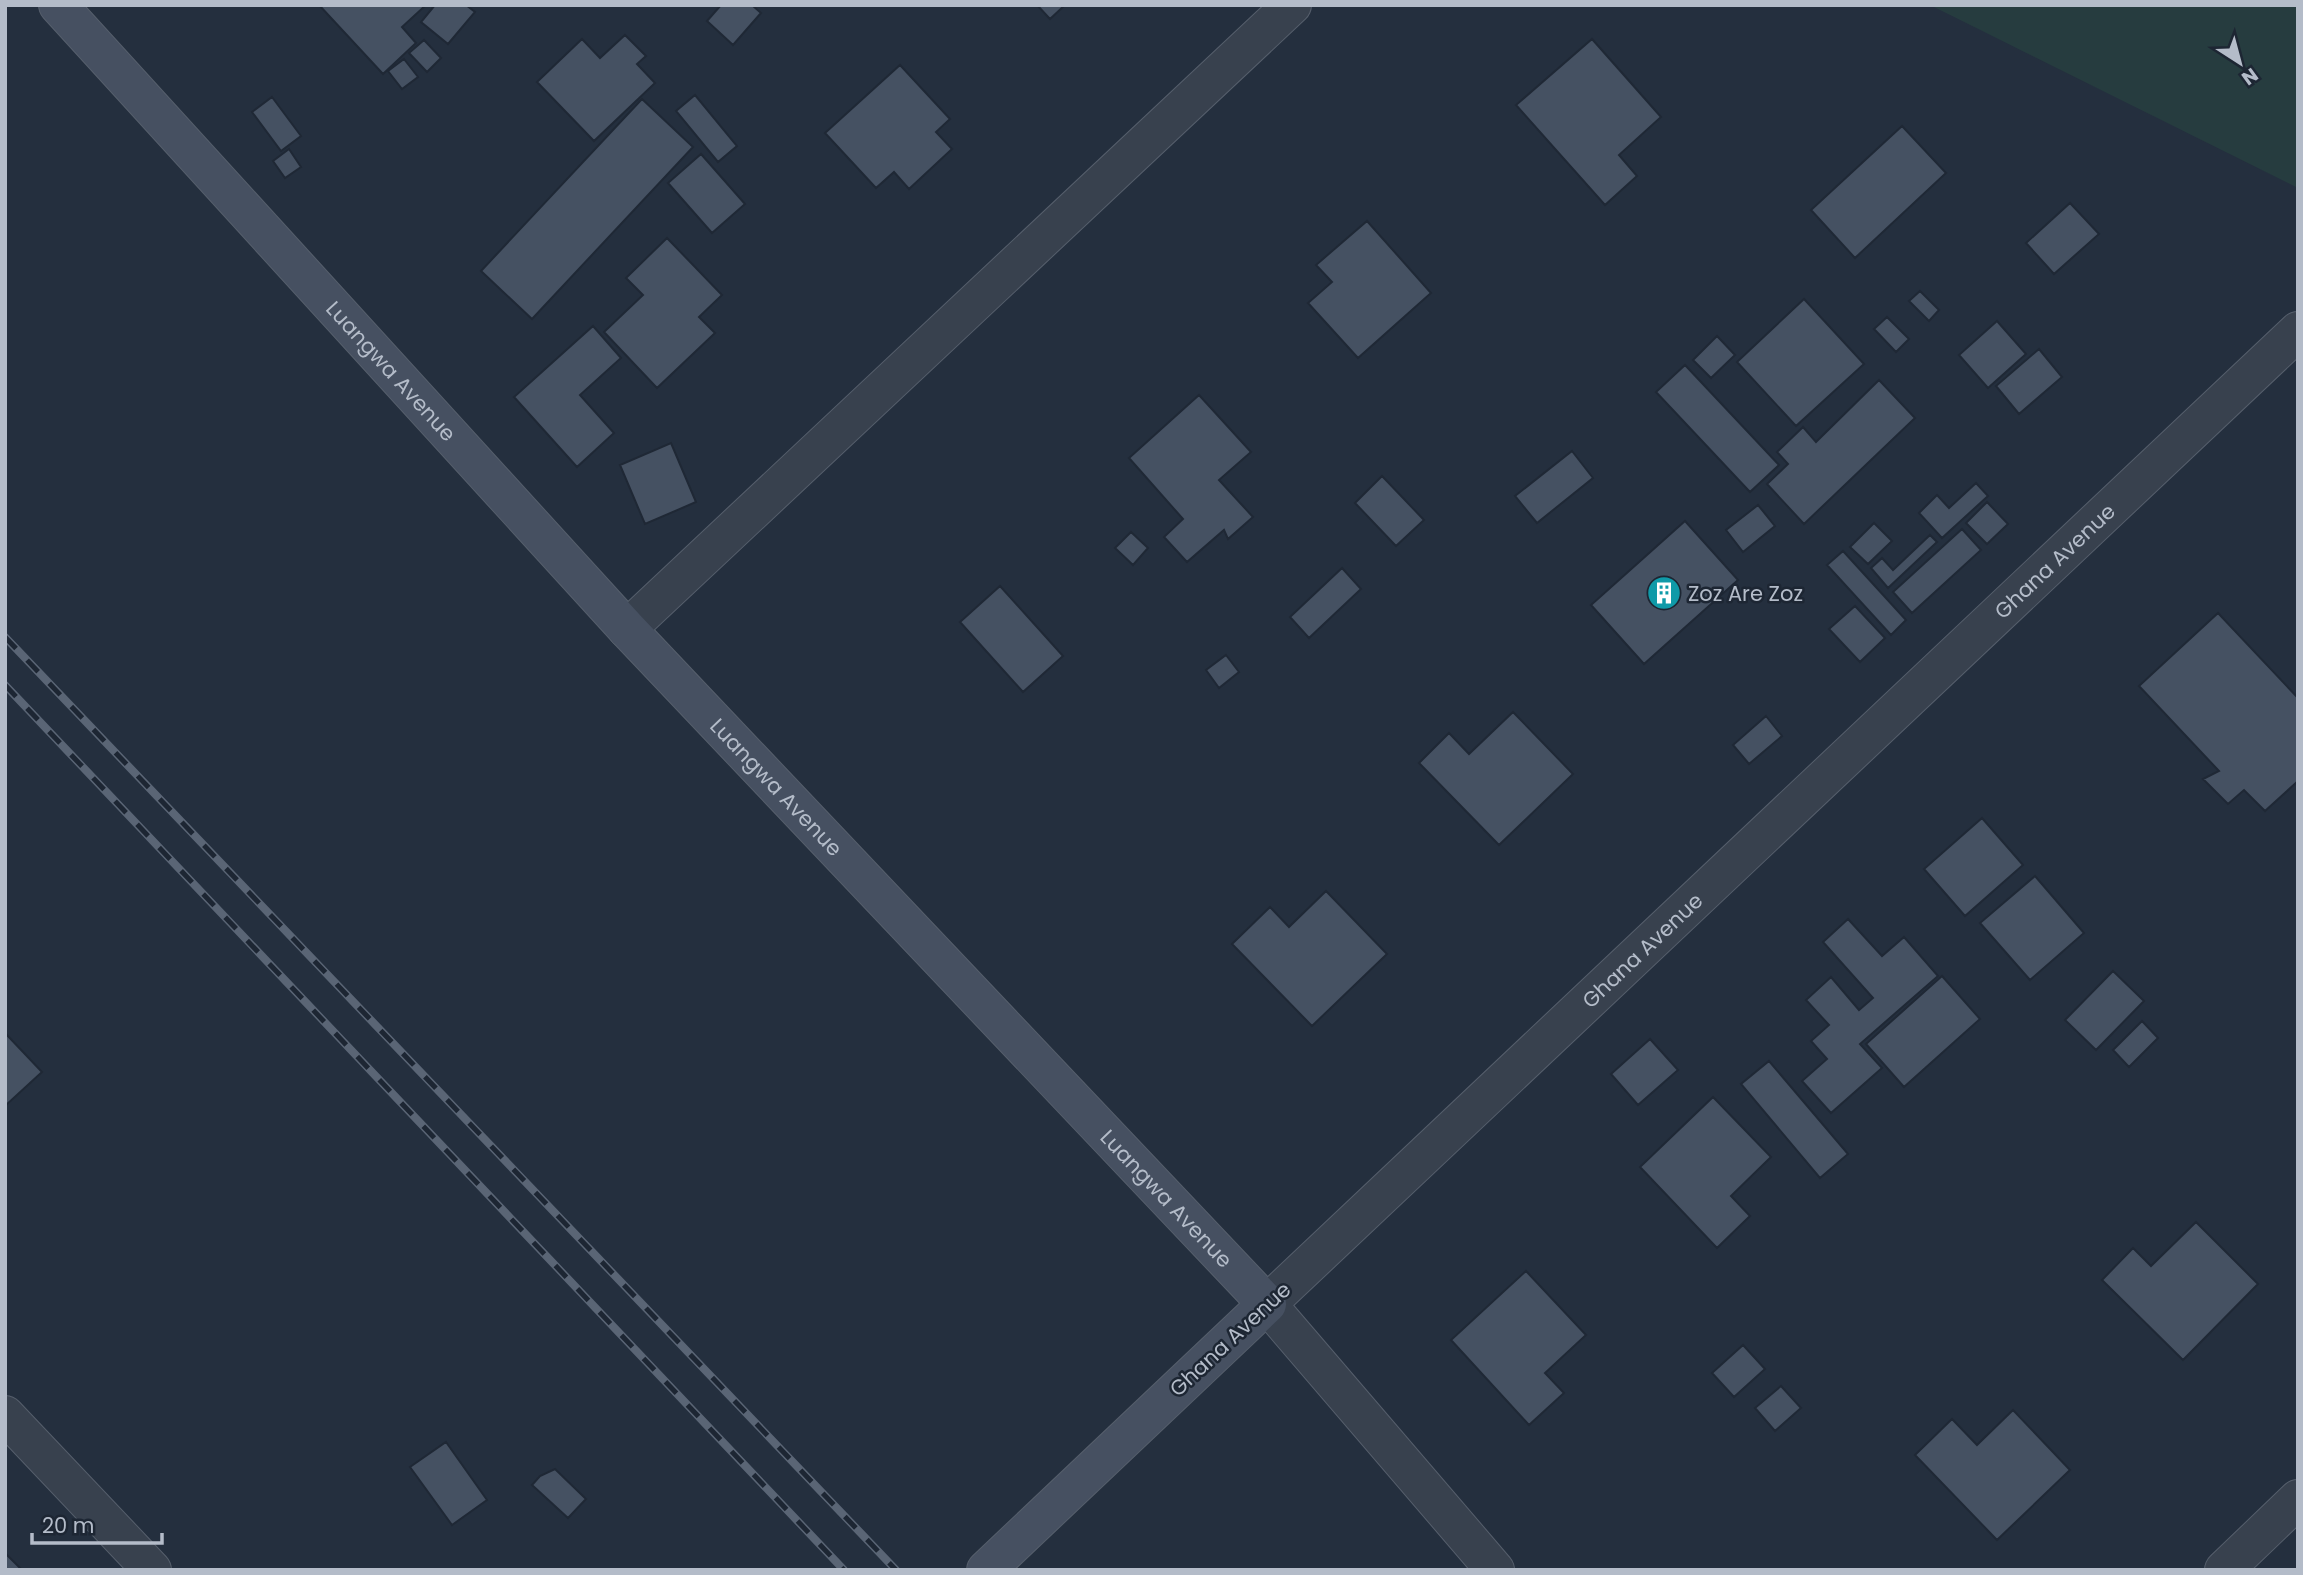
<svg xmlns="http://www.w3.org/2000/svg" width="2303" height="1575" font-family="Poppins,sans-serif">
	<rect width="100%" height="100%" fill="#242f3e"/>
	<path fill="#263c3f" d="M1930 5H2298V188Z"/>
	<path fill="#455162" stroke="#1f2835" stroke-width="2" d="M319 5H426L402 27 416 43 383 74Z
		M435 5H466L475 12 448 44 421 22Z
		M721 5H752L761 13 733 45 707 21Z
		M1037 5H1065L1050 19Z
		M625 35 646 56 637 64 655 83 594 141 537 82 582 39 600 58Z
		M1592 39 1661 117 1619 155 1637 176 1605 205 1516 105Z
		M424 40 441 58 427 72 409 53Z
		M404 59 418 77 402 89 388 71Z
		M900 65 950 119 936 132 952 149 909 189 894 172 876 188 825 133Z
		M695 95 737 146 718 162 676 111Z
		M272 97 301 136 281 151 252 112Z
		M642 99 693 147 532 319 481 271Z
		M1902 126 1946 173 1855 258 1811 210Z
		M289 149 301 167 285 178 273 161Z
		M701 154 745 204 712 233 668 183Z
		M2070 203 2099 234 2054 274 2026 243Z
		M1367 221 1431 293 1358 358 1308 303 1332 282 1316 265Z
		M667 238 722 295 699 317 715 333 657 388 604 332 643 295 626 278Z
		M1920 291 1939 310 1929 321 1909 301Z
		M1804 299 1864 364 1796 426 1737 362Z
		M1887 317 1909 339 1896 352 1874 329Z
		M1997 321 2026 354 1988 388 1959 355Z
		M593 326 621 358 580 395 614 433 577 467 514 397Z
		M1717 336 1735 355 1711 378 1693 360Z
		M2039 349 2062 377 2019 414 1996 386Z
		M1685 365 1779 465 1750 492 1656 392Z
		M1879 380 1915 418 1804 524 1767 484 1788 464 1777 452 1803 427 1816 442Z
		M1199 395 1251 452 1219 480 1253 517 1228 539 1224 530 1187 562 1164 537 1183 519 1129 458Z
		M671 443 696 502 645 524 620 465Z
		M1572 451 1593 478 1537 523 1515 496Z
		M1382 476 1424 520 1396 546 1355 503Z
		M1976 483 1988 496 1942 538 1919 513 1937 495 1949 508Z
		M1987 502 2008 524 1987 544 1966 523Z
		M1758 505 1775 526 1743 552 1726 530Z
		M1685 521 1738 580 1644 664 1591 605Z
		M1874 523 1892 541 1868 564 1850 547Z
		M1962 529 1981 550 1912 613 1893 592Z
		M1131 532 1148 548 1133 565 1115 548Z
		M1930 535 1937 542 1888 588 1871 568 1882 558 1893 570Z
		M1843 551 1906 620 1891 635 1827 565Z
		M1342 568 1361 589 1309 638 1290 617Z
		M1000 586 1063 656 1023 692 960 622Z
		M1855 606 1885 638 1860 662 1829 629Z
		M2218 613 2298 698V781L2265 811 2244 790 2228 804 2203 779 2219 771 2139 686Z
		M1226 655 1239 672 1219 688 1206 670Z
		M1513 712 1573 774 1499 845 1419 763 1449 733 1469 754Z
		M1766 716 1782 736 1749 764 1733 745Z
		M1982 818 2023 865 1965 916 1924 869Z
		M2035 876 2084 933 2030 980 1980 923Z
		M1326 891 1387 954 1312 1026 1232 944 1270 907 1289 927Z
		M1848 919 1882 956 1904 937 1938 976 1860 1044 1882 1068 1831 1113 1802 1081 1827 1059 1811 1041 1829 1025 1806 1000 1831 977 1859 1010 1873 998 1823 942Z
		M2113 971 2144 1001 2096 1050 2065 1020Z
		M1942 976 1980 1019 1904 1087 1866 1044Z
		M2142 1021 2158 1038 2129 1067 2113 1050Z
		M5 1033 42 1072 5 1106Z
		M1650 1039 1678 1070 1638 1105 1611 1074Z
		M1769 1061 1848 1154 1820 1178 1741 1084Z
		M1713 1097 1771 1157 1731 1196 1750 1216 1717 1248 1640 1167Z
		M2196 1222 2258 1284 2183 1360 2102 1280 2133 1248 2151 1266Z
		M1526 1271 1586 1335 1545 1373 1564 1393 1529 1425 1451 1340Z
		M1743 1345 1765 1369 1734 1397 1712 1373Z
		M1781 1386 1801 1408 1775 1431 1755 1408Z
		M2013 1410 2070 1470 1997 1540 1915 1455 1952 1419 1977 1445Z
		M446 1442 487 1500 452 1525 410 1467Z
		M555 1469 586 1499 568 1518 532 1485 540 1476Z
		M5 1553 22 1570H5Z"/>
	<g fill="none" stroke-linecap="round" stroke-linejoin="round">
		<g stroke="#565f6c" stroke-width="40">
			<g id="street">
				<path d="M627 629 1292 5"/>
				<path d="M5 1415 152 1570"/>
				<path id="s1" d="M1495 1570 1267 1304 2298 331"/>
				<path d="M2224 1570 2298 1499"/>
			</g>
		</g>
		<g stroke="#565f6c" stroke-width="40">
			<g id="secondary">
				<path id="s2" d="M58 5 627 629 1267 1304 986 1570"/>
			</g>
		</g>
		<use href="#street" stroke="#38414e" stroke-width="38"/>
		<use href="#secondary" stroke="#465061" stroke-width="38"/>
		<g stroke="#5a6575" stroke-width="8">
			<path id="rail" d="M5 637 896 1570
				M5 685 844 1570"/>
		</g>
		<use href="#rail" stroke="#1d2633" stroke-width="5" stroke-dasharray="16" stroke-linecap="butt"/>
	</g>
	<defs>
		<g id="building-disc" transform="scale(1.75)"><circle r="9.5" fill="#0f9aa8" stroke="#1d2633"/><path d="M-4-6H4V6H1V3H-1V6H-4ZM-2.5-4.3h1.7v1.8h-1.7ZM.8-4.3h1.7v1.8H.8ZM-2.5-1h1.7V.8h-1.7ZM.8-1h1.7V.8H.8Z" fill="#fff"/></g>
	</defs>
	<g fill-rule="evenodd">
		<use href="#building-disc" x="1664" y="593"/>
	</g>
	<g text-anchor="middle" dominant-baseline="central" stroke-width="5" stroke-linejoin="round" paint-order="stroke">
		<g font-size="21" fill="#b4bcc9" stroke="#1d2633">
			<text stroke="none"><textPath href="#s2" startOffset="495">Luangwa Avenue</textPath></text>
			<text stroke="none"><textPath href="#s1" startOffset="1433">Ghana Avenue</textPath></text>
			<text stroke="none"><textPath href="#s2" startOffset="1062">Luangwa Avenue</textPath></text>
			<text stroke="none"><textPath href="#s1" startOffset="866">Ghana Avenue</textPath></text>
			<text stroke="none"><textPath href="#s2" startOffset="1629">Luangwa Avenue</textPath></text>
			<text transform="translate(1230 1339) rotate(-43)">Ghana Avenue</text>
		</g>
		<g font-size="21" fill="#b4bcc9" stroke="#1d2633" text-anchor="start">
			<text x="1688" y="593">Zoz Are Zoz</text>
		</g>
	</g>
	<rect width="2303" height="1575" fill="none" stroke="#b4bcc9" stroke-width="14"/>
	<g transform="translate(2240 63) rotate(144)" stroke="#1d2633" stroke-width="5" paint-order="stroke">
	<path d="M0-5L12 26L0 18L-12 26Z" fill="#b4bcc9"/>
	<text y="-10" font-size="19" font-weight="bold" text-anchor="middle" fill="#b4bcc9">N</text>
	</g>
	<path d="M32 1533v10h130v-10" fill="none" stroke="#b4bcc9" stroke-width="3.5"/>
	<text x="42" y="1533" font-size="21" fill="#b4bcc9" stroke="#1d2633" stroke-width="5" paint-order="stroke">20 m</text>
</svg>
